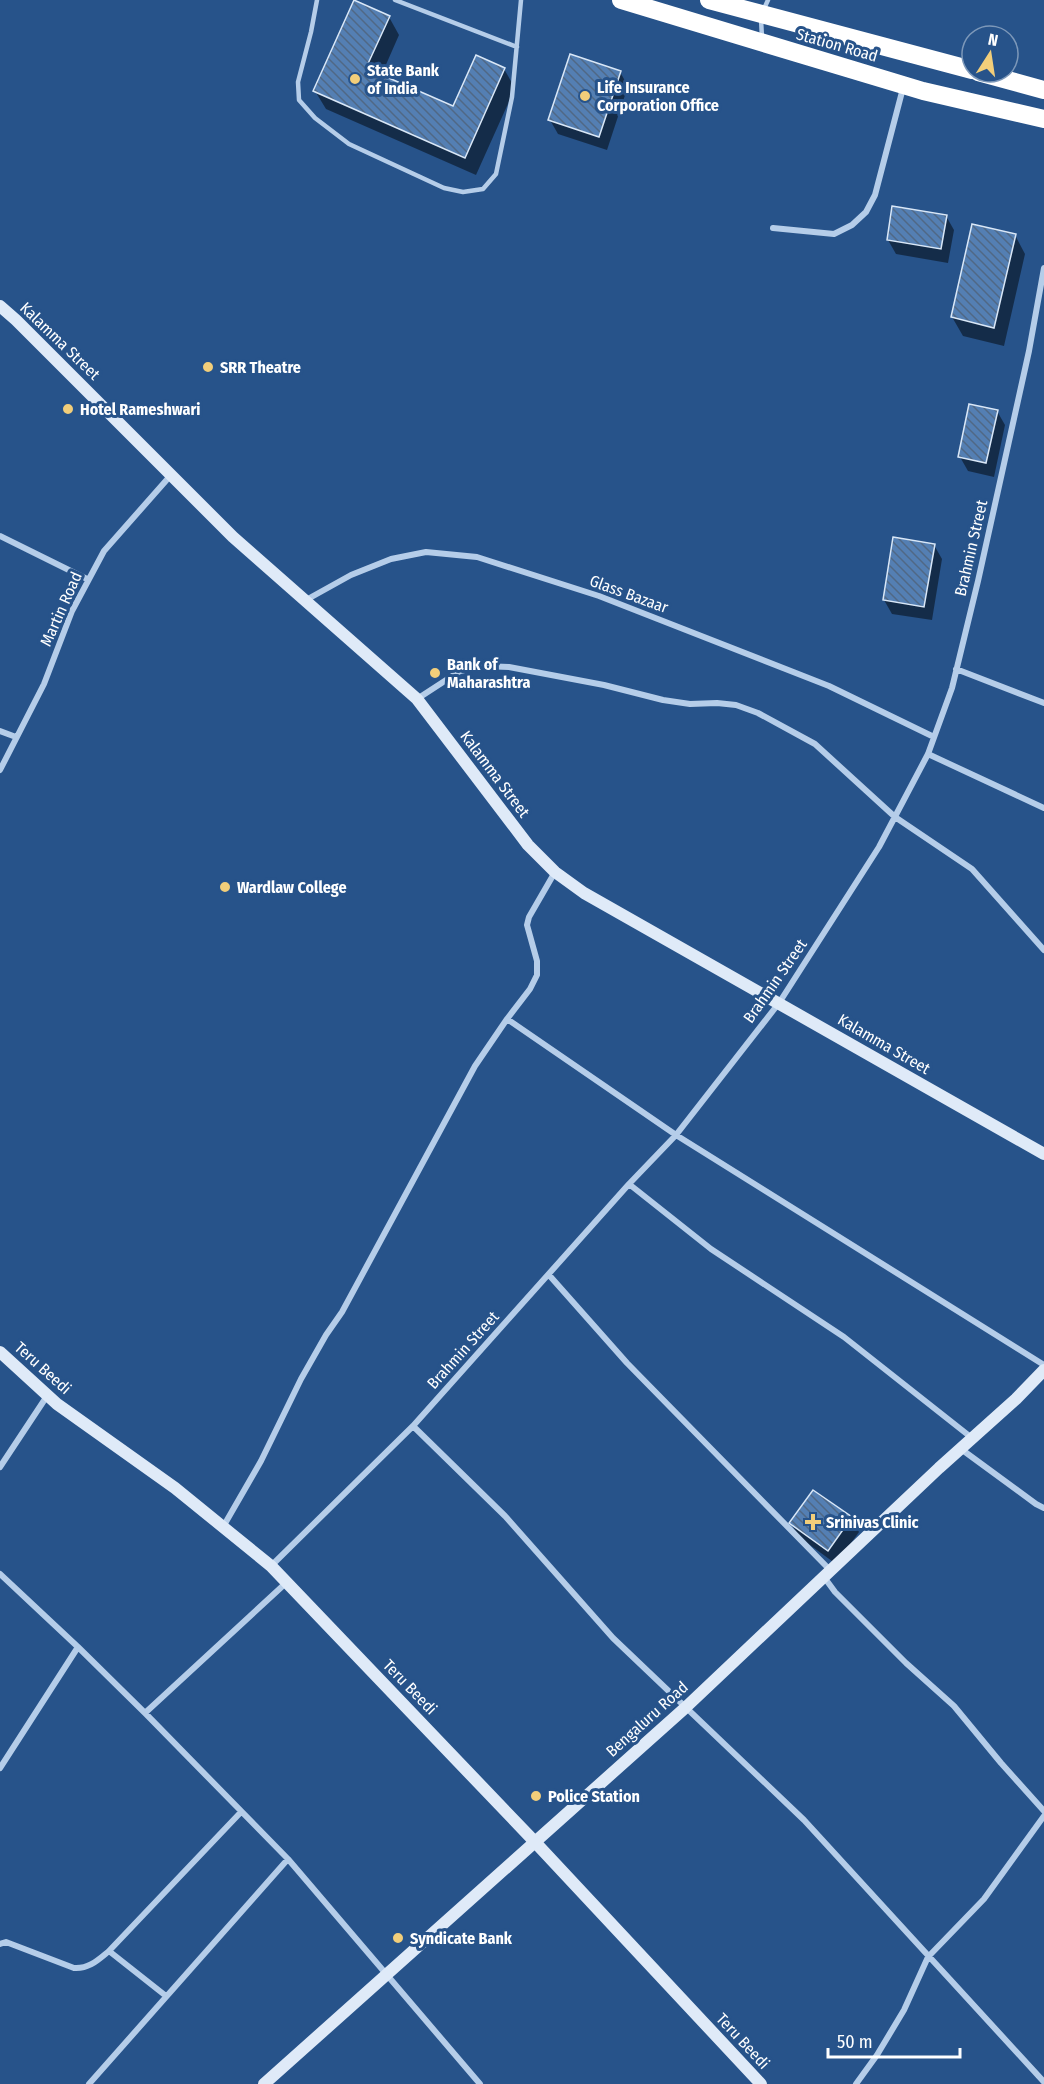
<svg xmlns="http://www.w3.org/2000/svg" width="1044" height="2084" font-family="'Fira Sans Condensed',sans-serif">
	<defs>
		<pattern id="building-back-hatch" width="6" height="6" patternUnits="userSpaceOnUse" patternTransform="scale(1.5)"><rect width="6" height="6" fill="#547fb3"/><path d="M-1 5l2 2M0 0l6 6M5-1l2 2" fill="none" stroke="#506885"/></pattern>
	</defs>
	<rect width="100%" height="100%" fill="#27538a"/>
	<path fill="#0007" d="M389 17 399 35 381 76 454 108 504 69 515 88 476 175 326 109 315 91Z
		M620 72 628 86 607 150 558 134 550 120Z
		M946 216 954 230 948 263 896 254 888 240Z
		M1015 235 1025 254 1004 346 963 336 952 317Z
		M997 411 1005 425 994 477 968 471 960 457Z
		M934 545 942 559 932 620 892 614 884 600Z
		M851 1518 859 1532 836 1564 799 1537 791 1523Z"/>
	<path fill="url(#building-back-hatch)" stroke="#d9e7f7" stroke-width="1.5" d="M354 0 390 16 366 68 453 106 476 55 505 68 465 158 313 91Z
		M570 54 621 71 599 137 548 120Z
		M892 206 947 215 941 249 887 240Z
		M972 224 1016 234 994 328 951 317Z
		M969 404 998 410 986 463 958 457Z
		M893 537 935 544 924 607 883 600Z
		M813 1490 852 1517 828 1551 789 1523Z"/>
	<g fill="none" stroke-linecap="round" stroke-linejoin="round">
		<path stroke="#b5cde9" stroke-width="4.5" d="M317 0 311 32 298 82 299 100 315 118 349 144 444 188 463 192 483 189 496 174 512 97 521 0
			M395 0 517 47
			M763 11 768 0
			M761 19 762 38"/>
		<path stroke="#b5cde9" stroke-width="6" d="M773 228 834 234 852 225 866 212 875 195 903 88
			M0 536 87 579
			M306 600 351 575 391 559 426 552 477 557 599 596 829 686 934 737
			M956 669 1044 703
			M417 699 460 671 483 666 509 667 604 685 663 700 690 704 717 703 736 705 758 713 815 744 895 817 972 869 1044 950
			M0 731 16 737
			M928 754 1044 808
			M0 770 44 684 72 611 104 551 171 475
			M507 1019 676 1135 1044 1365
			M629 1184 711 1249 844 1337 972 1438
			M549 1275 627 1363 830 1570
			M413 1426 505 1516 613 1638 804 1820 1044 2082
			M961 1449 1036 1504 1044 1508
			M0 1467 47 1396
			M223 1527 261 1461 301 1379 326 1335 342 1312 475 1066 507 1019 530 989 537 975V961L527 925 529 917 555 872
			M271 1566 413 1426 629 1184 676 1135 779 1003 879 847 928 754 952 688 978 581 1029 351 1044 268
			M0 1574 78 1647 145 1713 288 1859 480 2084
			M824 1577 835 1592 906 1663 954 1706 1001 1763 1044 1811
			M145 1713 287 1582
			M0 1768 78 1647
			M0 1944 6 1942 74 1968C89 1969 98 1960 109 1951L241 1812
			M109 1951 166 1996
			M89 2084 288 1859
			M856 2084 877 2055 904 2010 928 1957 984 1899 1044 1816"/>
		<path stroke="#dfeaf8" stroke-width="12" d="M0 306 16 320 233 537 417 699 528 845 555 872 584 893 1044 1154
			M0 1352 57 1404 175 1488 271 1566 534 1841 761 2084
			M264 2084 685 1708 939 1468 1016 1399 1044 1370"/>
		<path stroke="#fff" stroke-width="18" d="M621 0 923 91 1044 119
			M709 0 972 70
			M978 72 1044 90"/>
	</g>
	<g fill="#f2ce7a" stroke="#27538a" stroke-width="2">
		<circle cx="355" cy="79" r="6"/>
		<circle cx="585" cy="96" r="6"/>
		<circle cx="208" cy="367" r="6"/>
		<circle cx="68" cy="409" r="6"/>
		<circle cx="435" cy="673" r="6"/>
		<circle cx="225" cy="887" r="6"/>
		<path d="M810 1513h6v6h6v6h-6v6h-6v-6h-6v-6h6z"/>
		<circle cx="536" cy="1796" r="6"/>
		<circle cx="398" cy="1938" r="6"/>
	</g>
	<g text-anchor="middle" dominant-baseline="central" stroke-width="6" stroke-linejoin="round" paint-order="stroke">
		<g font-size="16" fill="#fff" stroke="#27538a">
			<text transform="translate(837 45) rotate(16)">Station Road</text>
			<text transform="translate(60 341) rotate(44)">Kalamma Street</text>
			<text transform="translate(971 548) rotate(-77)">Brahmin Street</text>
			<text transform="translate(629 594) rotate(20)">Glass Bazaar</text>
			<text transform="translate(61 609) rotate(-66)">Martin Road</text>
			<text transform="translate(495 774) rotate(53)">Kalamma Street</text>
			<text transform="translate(775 981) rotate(-55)">Brahmin Street</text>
			<text transform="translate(884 1044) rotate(30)">Kalamma Street</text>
			<text transform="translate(463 1350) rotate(-48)">Brahmin Street</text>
			<text transform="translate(43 1368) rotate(42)">Teru Beedi</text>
			<text transform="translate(410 1687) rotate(46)">Teru Beedi</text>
			<text transform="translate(647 1719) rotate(-42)">Bengaluru Road</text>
			<text transform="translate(743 2041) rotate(47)">Teru Beedi</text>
		</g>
		<g font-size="16" font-weight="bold" fill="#fff" stroke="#27538a" text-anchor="start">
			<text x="367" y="70">State Bank<tspan x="367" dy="18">of India</tspan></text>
			<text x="597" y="87">Life Insurance<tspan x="597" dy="18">Corporation Office</tspan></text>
			<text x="220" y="367">SRR Theatre</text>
			<text x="80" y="409">Hotel Rameshwari</text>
			<text x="447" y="664">Bank of<tspan x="447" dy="18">Maharashtra</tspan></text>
			<text x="237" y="887">Wardlaw College</text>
			<text x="826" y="1522">Srinivas Clinic</text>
			<text x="548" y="1796">Police Station</text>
			<text x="410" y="1938">Syndicate Bank</text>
		</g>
	</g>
	<g transform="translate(990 54) rotate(12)"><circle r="28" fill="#27538a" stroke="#7d98b9" stroke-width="1.5"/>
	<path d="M0-4.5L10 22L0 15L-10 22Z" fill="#f2ce7a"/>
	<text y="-9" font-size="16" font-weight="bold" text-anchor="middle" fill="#ffffff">N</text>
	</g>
	<path d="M828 2048v9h132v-9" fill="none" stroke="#ffffff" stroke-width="3"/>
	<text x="837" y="2048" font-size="18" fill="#ffffff" stroke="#27538a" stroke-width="4.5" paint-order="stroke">50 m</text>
</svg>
